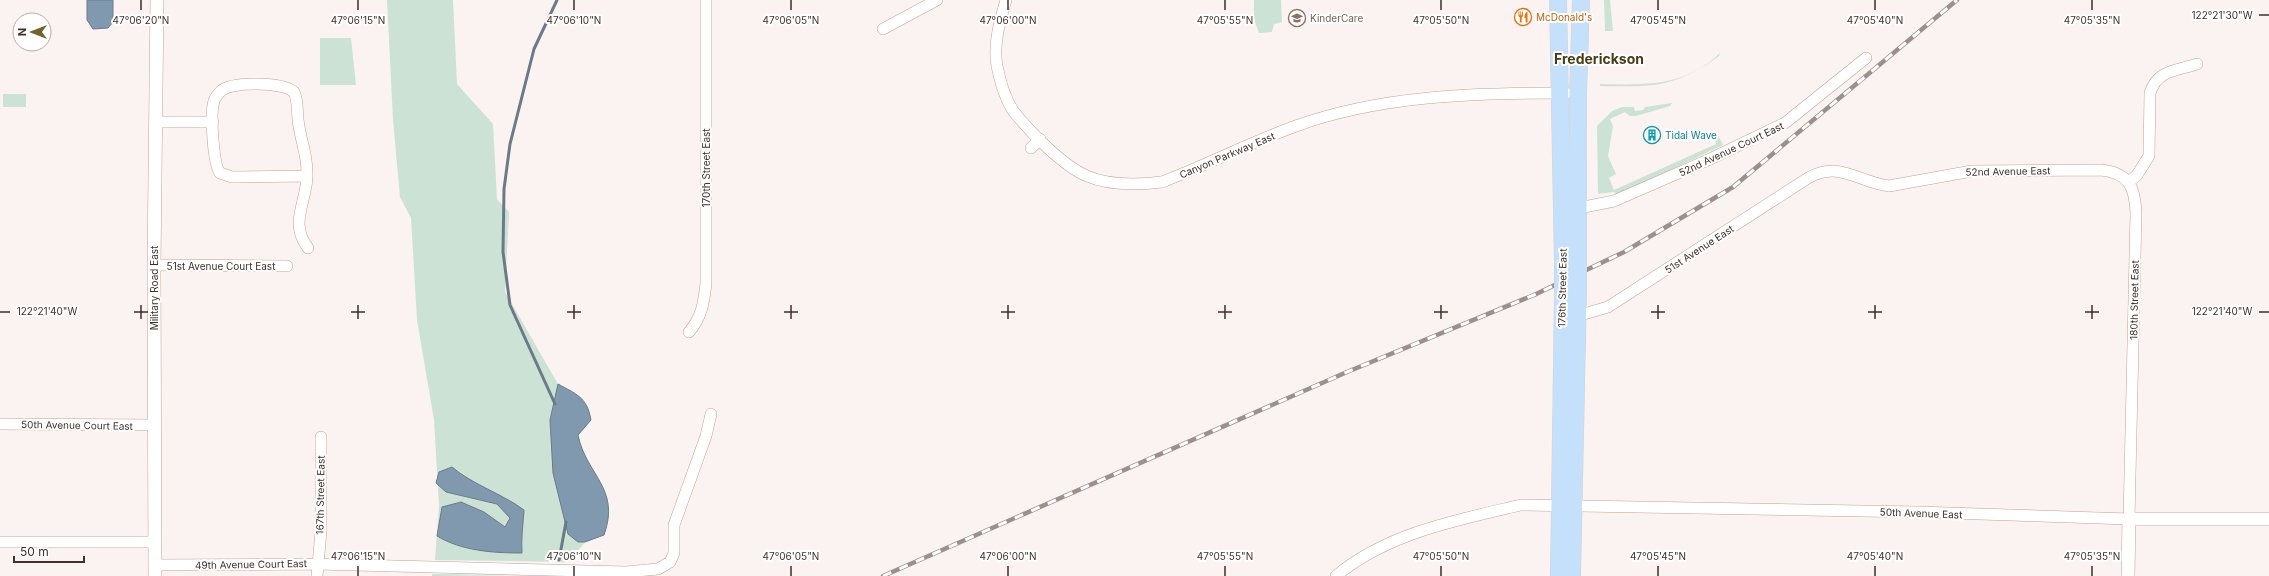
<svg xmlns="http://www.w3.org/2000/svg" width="2269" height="576" font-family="Inter,sans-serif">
	<rect width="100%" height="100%" fill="#fbf3f1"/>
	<path fill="#cce2d5" d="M387 0H453L457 84 493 124 497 199 509 212 505 292 558 384 582 398 589 409 591 420 578 435C586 475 621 488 604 535L585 542 569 562 435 560 439 506 434 420 417 320 411 218 400 197 393 120Z
		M1254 0H1281L1282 22 1274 24 1272 32 1259 33 1254 19Z
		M1604 0H1610L1613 31H1605Z
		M320 38H351L356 85H320Z
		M1720 53 1719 56C1675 88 1652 87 1600 86V84C1645 85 1685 87 1720 53Z
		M3 94H26V107H3Z
		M1672 103 1670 106 1636 116H1630L1625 112 1610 119 1613 126 1608 156 1616 174 1609 178 1614 190 1716 144 1715 140 1718 135 1723 145 1618 195 1614 192 1598 194 1597 126 1612 111 1622 107H1634L1635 111 1643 110 1645 107Z
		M432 574 551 575 432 576Z"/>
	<path fill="#8099af" stroke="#6c7a87" d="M87 0H113V22L108 28 93 29 87 20Z
		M558 384C576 394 587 397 591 420L578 435C586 475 621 488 604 535L585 542H578L568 534 553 473 550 420Z
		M452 467C473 485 501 493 524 510 523 525 521 538 522 553 493 553 462 551 437 536L442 507 461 502 484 512 505 527 510 518 497 504 446 492 436 483 439 472Z"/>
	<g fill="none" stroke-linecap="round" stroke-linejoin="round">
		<path stroke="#6c7a87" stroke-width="3" d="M555 404 510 305 503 252 504 189 510 144 534 49 557 0
			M559 560 566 522"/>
		<g stroke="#c5a194" stroke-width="12">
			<path id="minor" d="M1006 0C1000 21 993 44 997 66 1000 81 1005 99 1014 112 1030 132 1063 166 1087 176 1110 186 1137 185 1162 182 1207 165 1251 142 1296 126 1381 95 1477 93 1566 93
				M883 29 937 0
				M157 122H213
				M1031 148 1040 139
				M307 176 232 177 220 173C213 164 210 113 214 101 215 98 218 94 221 91 232 81 283 82 294 92 298 100 297 110 298 119 300 141 308 153 307 177 306 204 289 223 308 248
				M2129 182 2137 175 2149 156 2150 93C2157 70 2176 71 2197 64
				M1579 208 1614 201 1708 160 1785 123 1866 58
				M154 265 287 266
				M689 332C702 317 704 302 706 283V0
				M0 424 154 425
				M0 542H155
				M155 565 317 564 626 572 658 569 670 562 674 553V525L706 436 711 414
				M317 576 321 531V437
				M1336 576C1387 533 1458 520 1521 505L1918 512 2129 519 2136 213C2135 187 2129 173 2101 170L1972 171 1889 186C1857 182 1840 160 1808 178L1608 307 1577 316"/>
		</g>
		<g stroke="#c5a194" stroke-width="14">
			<path id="tertiary" d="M155 576 154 265 157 0
				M2128 576 2129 519H2269"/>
		</g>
		<g stroke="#d5d1d0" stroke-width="18">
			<path id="primary" d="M1558 0 1563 263
				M1578 257V93L1581 0
				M1559 576 1563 295
				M1572 576 1578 288"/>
		</g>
		<use href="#minor" stroke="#fff" stroke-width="11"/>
		<use href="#tertiary" stroke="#fff" stroke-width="13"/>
		<use href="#primary" stroke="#c5e0fb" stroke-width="17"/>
		<g stroke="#9c908d" stroke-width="4.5">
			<path id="rail" d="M883 576 1347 372 1534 295 1624 252 1733 187 1957 0"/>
		</g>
		<use href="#rail" stroke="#fff" stroke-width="3" stroke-dasharray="9" stroke-linecap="butt"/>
		<g stroke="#d5d1d0" stroke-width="18" stroke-linecap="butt">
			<path id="primary-bridge" d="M1578 288V257
				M1563 295V263"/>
		</g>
		<use href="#primary-bridge" stroke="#c5e0fb" stroke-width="17"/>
	</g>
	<path fill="none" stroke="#3f302b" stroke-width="1.5" d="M141 0V10M358 0V10M574 0V10M791 0V10M1008 0V10M1225 0V10M1441 0V10M1658 0V10M1875 0V10M2092 0V10M2259 15H2269M141 305V319M358 305V319M574 305V319M791 305V319M1008 305V319M1225 305V319M1441 305V319M1658 305V319M1875 305V319M2092 305V319M0 312H10M134 312H148M351 312H365M567 312H581M784 312H798M1001 312H1015M1218 312H1232M1434 312H1448M1651 312H1665M1868 312H1882M2085 312H2099M2259 312H2269M358 566V576M574 566V576M791 566V576M1008 566V576M1225 566V576M1441 566V576M1658 566V576M1875 566V576M2092 566V576"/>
	<defs>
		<g id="restaurant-ring" transform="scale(0.9)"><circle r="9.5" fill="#fff" stroke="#e8710a" stroke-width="1.5"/><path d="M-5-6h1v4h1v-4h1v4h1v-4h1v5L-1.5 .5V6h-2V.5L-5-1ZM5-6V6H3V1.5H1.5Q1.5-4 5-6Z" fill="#e8710a"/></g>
		<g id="school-ring" transform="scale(0.9)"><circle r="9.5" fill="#fff" stroke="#8d6e63" stroke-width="1.5"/><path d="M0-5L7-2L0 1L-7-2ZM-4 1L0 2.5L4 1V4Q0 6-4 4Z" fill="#8d6e63"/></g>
		<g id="building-ring" transform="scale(0.9)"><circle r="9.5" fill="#fff" stroke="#0f9aa8" stroke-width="1.5"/><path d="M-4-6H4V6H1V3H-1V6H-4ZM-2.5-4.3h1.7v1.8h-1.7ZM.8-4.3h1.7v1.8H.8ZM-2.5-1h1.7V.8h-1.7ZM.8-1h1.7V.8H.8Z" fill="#0f9aa8"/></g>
	</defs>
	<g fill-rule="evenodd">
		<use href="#restaurant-ring" x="1523" y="17"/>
		<use href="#school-ring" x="1297" y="18"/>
		<use href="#building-ring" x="1652" y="135"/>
	</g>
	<g text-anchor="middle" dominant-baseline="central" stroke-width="4" stroke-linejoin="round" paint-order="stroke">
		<g font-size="10" fill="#c56008" stroke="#fff" text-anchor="start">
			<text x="1536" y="17">McDonald's</text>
		</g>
		<g font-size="10" fill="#785e54" stroke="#fff" text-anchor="start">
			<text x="1310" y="18">KinderCare</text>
		</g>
		<g font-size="10" fill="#0d838f" stroke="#fff" text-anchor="start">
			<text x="1665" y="135">Tidal Wave</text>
		</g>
		<g font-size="10" fill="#3f302b" stroke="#fff">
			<text transform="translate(1731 149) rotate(-25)">52nd Avenue Court East</text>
			<text transform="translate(1227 155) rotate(-23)">Canyon Parkway East</text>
			<text transform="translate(706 168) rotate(-90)">170th Street East</text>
			<text transform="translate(2008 171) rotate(-1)">52nd Avenue East</text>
			<text transform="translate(1699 249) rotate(-33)">51st Avenue East</text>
			<text x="221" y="266">51st Avenue Court East</text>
			<text transform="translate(154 288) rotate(-90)">Military Road East</text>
			<text transform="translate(1562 288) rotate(-89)">176th Street East</text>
			<text transform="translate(2134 300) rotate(-89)">180th Street East</text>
			<text transform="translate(77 425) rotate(1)">50th Avenue Court East</text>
			<text transform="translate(320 495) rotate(-89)">167th Street East</text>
			<text transform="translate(1921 513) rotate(2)">50th Avenue East</text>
			<text transform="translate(251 564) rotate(-1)">49th Avenue Court East</text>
		</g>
		<g font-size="14" font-weight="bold" fill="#483c13" stroke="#fff">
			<text x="1599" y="58">Frederickson</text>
		</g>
	</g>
	<g font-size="10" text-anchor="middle" fill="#3f302b" stroke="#fff" stroke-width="4" stroke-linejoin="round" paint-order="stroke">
		<text x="2222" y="19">122°21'30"W</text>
		<text x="141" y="24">47°06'20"N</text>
		<text x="358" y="24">47°06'15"N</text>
		<text x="574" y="24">47°06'10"N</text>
		<text x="791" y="24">47°06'05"N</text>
		<text x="1008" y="24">47°06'00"N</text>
		<text x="1225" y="24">47°05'55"N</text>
		<text x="1441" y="24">47°05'50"N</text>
		<text x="1658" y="24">47°05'45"N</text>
		<text x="1875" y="24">47°05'40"N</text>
		<text x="2092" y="24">47°05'35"N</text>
		<text x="2222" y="315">122°21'40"W</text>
		<text x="47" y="315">122°21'40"W</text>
		<text x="358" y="560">47°06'15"N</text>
		<text x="574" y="560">47°06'10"N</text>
		<text x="791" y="560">47°06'05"N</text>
		<text x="1008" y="560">47°06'00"N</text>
		<text x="1225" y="560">47°05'55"N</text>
		<text x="1441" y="560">47°05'50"N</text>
		<text x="1658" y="560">47°05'45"N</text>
		<text x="1875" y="560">47°05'40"N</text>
		<text x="2092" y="560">47°05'35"N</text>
	</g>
	<g transform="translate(32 32) rotate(270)"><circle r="19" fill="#ffffff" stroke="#b2acaa"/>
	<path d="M0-3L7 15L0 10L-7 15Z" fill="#736330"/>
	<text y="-6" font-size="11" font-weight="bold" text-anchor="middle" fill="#3f302b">N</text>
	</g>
	<path d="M14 556v6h70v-6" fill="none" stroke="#3f302b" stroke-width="2"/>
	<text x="20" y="556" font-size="12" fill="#3f302b" stroke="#ffffff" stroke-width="3" paint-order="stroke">50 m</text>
</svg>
